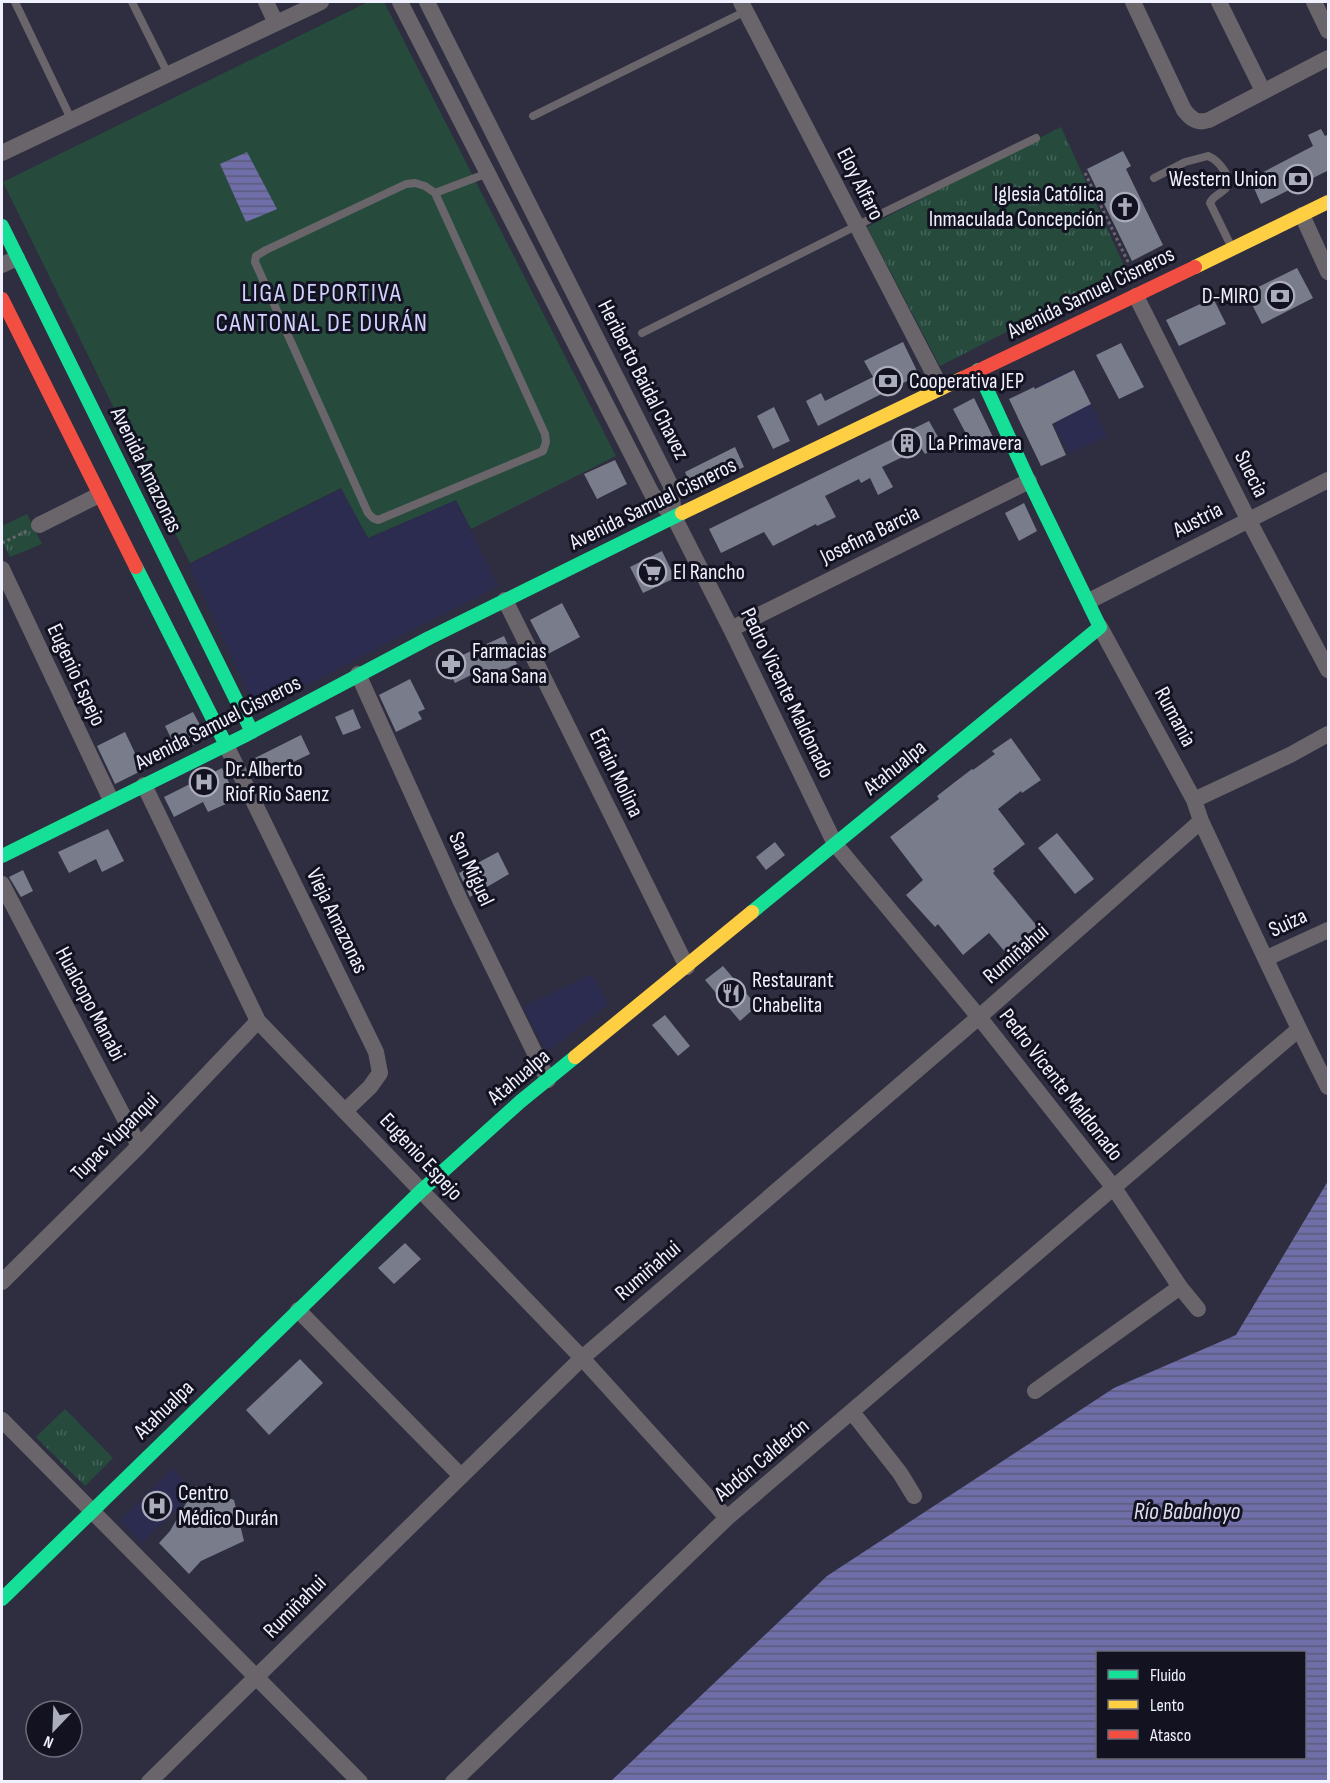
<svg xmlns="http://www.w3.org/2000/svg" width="1330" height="1783" font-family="'Sofia Sans Condensed',sans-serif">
	<defs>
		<pattern id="park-tufts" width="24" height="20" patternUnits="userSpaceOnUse" patternTransform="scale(1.5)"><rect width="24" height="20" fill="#264b3d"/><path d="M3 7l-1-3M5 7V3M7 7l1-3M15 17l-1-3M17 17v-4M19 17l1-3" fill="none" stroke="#46655a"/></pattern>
		<pattern id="water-rules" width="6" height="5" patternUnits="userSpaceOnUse" patternTransform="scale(1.5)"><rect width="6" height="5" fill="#6f6ea9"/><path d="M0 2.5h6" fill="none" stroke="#5c5b7a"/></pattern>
	</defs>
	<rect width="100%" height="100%" fill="#2e2e40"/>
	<path fill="#2c2b50" d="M1074 369 1107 436 1069 454 1036 387Z
		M341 489 368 539 456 500 498 586 257 711 189 565Z
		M592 974 608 1004 547 1052 523 1007Z
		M172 1469 195 1492 142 1543 120 1520Z"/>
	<path fill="url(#park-tufts)" d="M1061 127 1126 270 940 366 867 227Z
		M27 514 42 544 10 557 2 541V526Z
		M65 1409 113 1458 85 1486 36 1437Z"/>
	<path fill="#264b3d" d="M368 2H384L616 456 471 529 456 500 368 538 341 488 190 563 3 182Z"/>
	<path fill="url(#water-rules)" fill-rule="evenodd" d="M247 152 277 209 246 222 220 164Z
		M1328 1181V1781H611L827 1576 1114 1388 1236 1335ZM1098 1652H1304V1758H1098Z"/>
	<path fill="#787c8b" d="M1321 129 1325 136 1329 134V170L1261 204 1250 179 1313 146 1308 135Z
		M1123 151 1131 166 1126 169 1163 245 1132 261 1087 169Z
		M1297 268 1313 298 1262 324 1246 293Z
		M1213 298 1226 324 1179 346 1166 320Z
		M903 342 919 375 818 426 806 401 821 393 825 401 873 377 864 361Z
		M1121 343 1144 387 1119 399 1096 355Z
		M1074 370 1091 404 1052 424 1066 455 1041 466 1009 399 1034 387 1035 389Z
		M974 398 993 437 973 447 953 409Z
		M774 407 790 441 773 449 757 416Z
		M929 421 942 444 925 454 921 448 882 467 893 487 878 495 870 478 861 483 859 479 825 496 836 517 817 526 816 524 773 546 764 532 721 553 709 529Z
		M735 447 744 467 697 489 691 490 684 478 687 477 685 472Z
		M615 460 627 484 597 499 584 474Z
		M1024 503 1037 531 1019 541 1005 513Z
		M662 551 675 578 643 593 630 567Z
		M562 603 580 637 548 654 530 620Z
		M504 636 517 664 481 680 477 672 455 683 445 663Z
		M410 679 425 709 418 712 422 719 396 732 379 695Z
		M353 709 361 728 343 735 335 717Z
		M193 712 207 738 178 752 165 726Z
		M125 732 143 770 115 784 97 746Z
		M301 735 310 754 285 766 283 763 256 777 249 761Z
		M1011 738 1041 780 1022 793 1021 791 998 809 1025 844 993 869 995 871 993 873 1047 938 1027 954 1029 956 1017 966 989 933 963 955 938 924 935 927 906 895 923 880 890 837 939 799 937 796 955 782 972 769 973 770 995 754 992 751Z
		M222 768 237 799 208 812 203 802 174 817 164 797Z
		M108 829 124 861 102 872 96 859 69 873 58 852Z
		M1057 833 1094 879 1075 894 1038 848Z
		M775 842 785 855 766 870 756 857Z
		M498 852 509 874 470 897 459 873Z
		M23 870 33 891 21 897 9 877Z
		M723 966 757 1006 740 1021 705 980Z
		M665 1015 690 1046 678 1056 652 1025Z
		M405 1243 421 1259 394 1284 378 1268Z
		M300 1359 323 1383 269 1435 246 1410Z
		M196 1486 234 1500 244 1541 201 1561 189 1574 159 1543 170 1531Z"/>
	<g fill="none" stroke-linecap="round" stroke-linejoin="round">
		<path stroke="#68656e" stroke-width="3" stroke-dasharray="3 3" stroke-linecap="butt" d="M1085 173 1129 264
			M2 543 27 531"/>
		<path stroke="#6a656a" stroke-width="8" d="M15 2 72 121
			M132 2 168 74
			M533 116 746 11
			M1154 178 1185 162 1208 156C1218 160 1236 180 1224 190 1219 195 1213 196 1210 203L1232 248
			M415 183 425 186 435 193 545 434 546 442 543 451 378 520 373 518 368 513 255 262 256 256 266 250 406 184Z
			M435 193 488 173
			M642 333 856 226 1036 138"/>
		<path stroke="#6a656a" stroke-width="16" d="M266 2 276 23
			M400 2 652 494 674 517 731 629 835 844 979 1017 1114 1188 1180 1287 1198 1309
			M427 2 671 486 674 517
			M741 2 941 388
			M1133 2 1184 110C1191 119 1197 124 1209 120L1328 58
			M1219 2 1263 91
			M1314 2 1328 31
			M2 153 321 2
			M1302 215 1328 272
			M2 265 17 258
			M1136 296 1248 519 1328 670
			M39 525 99 495
			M2 569 111 800
			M505 600 687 967
			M1089 601 1328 480
			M1100 627 1194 800 1201 821C1243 910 1283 999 1328 1087
			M731 629 1029 481
			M358 674 460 900 548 1080
			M226 745 376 1052 380 1073 370 1087 346 1110
			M144 785 258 1021 582 1358 727 1518
			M1194 800 1290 755 1328 734
			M2 884 139 1146
			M1267 958 1328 930
			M2 1282 139 1146 258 1021
			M298 1310 460 1475
			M1035 1391 1180 1287
			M852 1412 900 1473 914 1496
			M2 1420 360 1782
			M149 1782 582 1358 979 1017 1201 821
			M453 1782 727 1518 1299 1029"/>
		<path stroke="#16e098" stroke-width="14" d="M2 226 252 732
			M136 567 226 745
			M2 856 244 736 429 638 682 513
			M752 912 1100 627 1029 481 978 370
			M2 1599 421 1191 521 1101 575 1057"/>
		<path stroke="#ffcf43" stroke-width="14" d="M1195 267 1328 202
			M682 513 963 378
			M575 1057 752 912"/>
		<path stroke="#f24e42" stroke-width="14" d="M2 299 136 567
			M963 378 1195 267"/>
	</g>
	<defs>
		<g id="bank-ring" transform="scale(1.5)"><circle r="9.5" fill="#121221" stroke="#acadbc" stroke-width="1.5"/><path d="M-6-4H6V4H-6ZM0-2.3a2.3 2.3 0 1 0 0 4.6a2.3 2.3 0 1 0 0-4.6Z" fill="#acadbc"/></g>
		<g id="church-ring" transform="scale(1.5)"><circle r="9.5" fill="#121221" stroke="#acadbc" stroke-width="1.5"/><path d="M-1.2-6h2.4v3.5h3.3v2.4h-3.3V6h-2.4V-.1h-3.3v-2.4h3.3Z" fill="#acadbc"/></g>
		<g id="building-ring" transform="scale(1.5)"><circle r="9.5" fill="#121221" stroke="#acadbc" stroke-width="1.5"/><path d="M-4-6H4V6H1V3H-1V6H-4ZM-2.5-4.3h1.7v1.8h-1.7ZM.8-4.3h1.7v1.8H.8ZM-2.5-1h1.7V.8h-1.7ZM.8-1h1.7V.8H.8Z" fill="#acadbc"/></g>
		<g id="supermarket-ring" transform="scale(1.5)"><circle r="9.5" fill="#121221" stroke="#acadbc" stroke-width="1.5"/><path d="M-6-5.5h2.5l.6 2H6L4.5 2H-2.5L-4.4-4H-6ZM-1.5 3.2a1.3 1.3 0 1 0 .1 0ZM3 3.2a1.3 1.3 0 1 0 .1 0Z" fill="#acadbc"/></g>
		<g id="pharmacy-ring" transform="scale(1.5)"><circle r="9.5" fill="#121221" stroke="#acadbc" stroke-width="1.5"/><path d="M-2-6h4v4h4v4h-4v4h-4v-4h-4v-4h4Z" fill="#acadbc"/></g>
		<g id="hospital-ring" transform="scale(1.5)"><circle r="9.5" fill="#121221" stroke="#acadbc" stroke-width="1.5"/><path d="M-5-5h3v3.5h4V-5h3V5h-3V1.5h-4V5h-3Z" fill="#acadbc"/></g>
		<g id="restaurant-ring" transform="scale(1.5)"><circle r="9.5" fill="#121221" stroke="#acadbc" stroke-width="1.5"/><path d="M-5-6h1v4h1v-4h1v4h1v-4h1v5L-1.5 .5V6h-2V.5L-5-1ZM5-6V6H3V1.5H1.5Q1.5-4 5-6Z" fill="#acadbc"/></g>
	</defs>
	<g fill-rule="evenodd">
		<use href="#bank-ring" x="1298" y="179"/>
		<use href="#church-ring" x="1125" y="207"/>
		<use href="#bank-ring" x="1280" y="296"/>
		<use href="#bank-ring" x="888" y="381"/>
		<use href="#building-ring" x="907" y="443"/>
		<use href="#supermarket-ring" x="652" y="572"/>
		<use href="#pharmacy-ring" x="451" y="664"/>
		<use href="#hospital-ring" x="204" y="782"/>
		<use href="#restaurant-ring" x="731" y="993"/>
		<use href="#hospital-ring" x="157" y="1506"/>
	</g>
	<g text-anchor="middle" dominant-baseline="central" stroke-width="6" stroke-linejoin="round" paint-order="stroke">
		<g font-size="22" fill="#f0f1fe" stroke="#121221" text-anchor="start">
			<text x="1277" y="179" text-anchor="end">Western Union</text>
			<text x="1104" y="194" text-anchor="end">Iglesia Católica<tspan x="1104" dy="25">Inmaculada Concepción</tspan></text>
			<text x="1259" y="296" text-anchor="end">D-MIRO</text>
			<text x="909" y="381">Cooperativa JEP</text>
			<text x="928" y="443">La Primavera</text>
			<text x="673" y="572">El Rancho</text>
			<text x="472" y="651">Farmacias<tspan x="472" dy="25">Sana Sana</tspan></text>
			<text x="225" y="769">Dr. Alberto<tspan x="225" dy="25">Riof Rio Saenz</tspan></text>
			<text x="752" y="980">Restaurant<tspan x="752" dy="25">Chabelita</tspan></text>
			<text x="178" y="1493">Centro<tspan x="178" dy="25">Médico Durán</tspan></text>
		</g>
		<g font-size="22" fill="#f0f1fe" stroke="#121221">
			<text transform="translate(860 184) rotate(63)">Eloy Alfaro</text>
			<text transform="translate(1091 293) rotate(-26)">Avenida Samuel Cisneros</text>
			<text transform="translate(643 380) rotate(63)">Heriberto Baidal Chavez</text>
			<text transform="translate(146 470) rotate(64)">Avenida Amazonas</text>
			<text transform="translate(1251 474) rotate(63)">Suecia</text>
			<text transform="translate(653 504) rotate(-26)">Avenida Samuel Cisneros</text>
			<text transform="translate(1198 520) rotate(-27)">Austria</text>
			<text transform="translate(870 535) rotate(-26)">Josefina Barcia</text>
			<text transform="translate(76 675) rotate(65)">Eugenio Espejo</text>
			<text transform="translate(787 693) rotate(64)">Pedro Vicente Maldonado</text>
			<text transform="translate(1175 717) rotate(62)">Rumania</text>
			<text transform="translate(218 723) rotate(-27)">Avenida Samuel Cisneros</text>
			<text transform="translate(895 768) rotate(-39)">Atahualpa</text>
			<text transform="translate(616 773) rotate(64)">Efrain Molina</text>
			<text transform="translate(471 869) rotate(65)">San Miguel</text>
			<text transform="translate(337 921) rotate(64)">Vieja Amazonas</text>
			<text transform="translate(1288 923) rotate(-25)">Suiza</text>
			<text transform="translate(1016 954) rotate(-41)">Rumiñahui</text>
			<text transform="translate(90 1004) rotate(62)">Hualcopo Manabi</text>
			<text transform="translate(519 1077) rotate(-40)">Atahualpa</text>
			<text transform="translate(1061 1085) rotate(52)">Pedro Vicente Maldonado</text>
			<text transform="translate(115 1137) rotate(-45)">Tupac Yupanqui</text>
			<text transform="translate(421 1157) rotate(47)">Eugenio Espejo</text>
			<text transform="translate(648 1271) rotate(-41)">Rumiñahui</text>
			<text transform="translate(164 1410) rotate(-44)">Atahualpa</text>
			<text transform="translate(762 1460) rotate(-40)">Abdón Calderón</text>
			<text transform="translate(295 1607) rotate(-45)">Rumiñahui</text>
		</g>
		<g font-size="24" font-style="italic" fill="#dddef0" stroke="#121221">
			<text x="1187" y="1511">Río Babahoyo</text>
		</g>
		<g font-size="26" letter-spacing="1.5" fill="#d0d1fe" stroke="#121221">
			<text x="322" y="293">LIGA DEPORTIVA<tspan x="322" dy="30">CANTONAL DE DURÁN</tspan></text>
		</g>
	</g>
	<rect width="1330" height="1783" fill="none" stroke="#f0f1fe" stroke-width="6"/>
	<rect x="1096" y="1651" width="210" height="108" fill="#121221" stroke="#6b6b79" stroke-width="1.5"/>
	<rect x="1108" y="1670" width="30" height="9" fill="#16e098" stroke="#6b6b79" stroke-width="1.5"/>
	<text x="1150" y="1681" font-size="18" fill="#f0f1fe">Fluido</text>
	<rect x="1108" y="1700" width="30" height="9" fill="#ffcf43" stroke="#6b6b79" stroke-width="1.5"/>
	<text x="1150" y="1711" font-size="18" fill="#f0f1fe">Lento</text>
	<rect x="1108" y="1730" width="30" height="9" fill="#f24e42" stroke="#6b6b79" stroke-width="1.5"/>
	<text x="1150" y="1741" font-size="18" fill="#f0f1fe">Atasco</text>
	<g transform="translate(54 1729) rotate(203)"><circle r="28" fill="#121221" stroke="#6b6b79" stroke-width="1.5"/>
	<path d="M0-4.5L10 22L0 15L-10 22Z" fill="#acadbc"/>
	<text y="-9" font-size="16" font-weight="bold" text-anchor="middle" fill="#f0f1fe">N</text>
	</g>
</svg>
